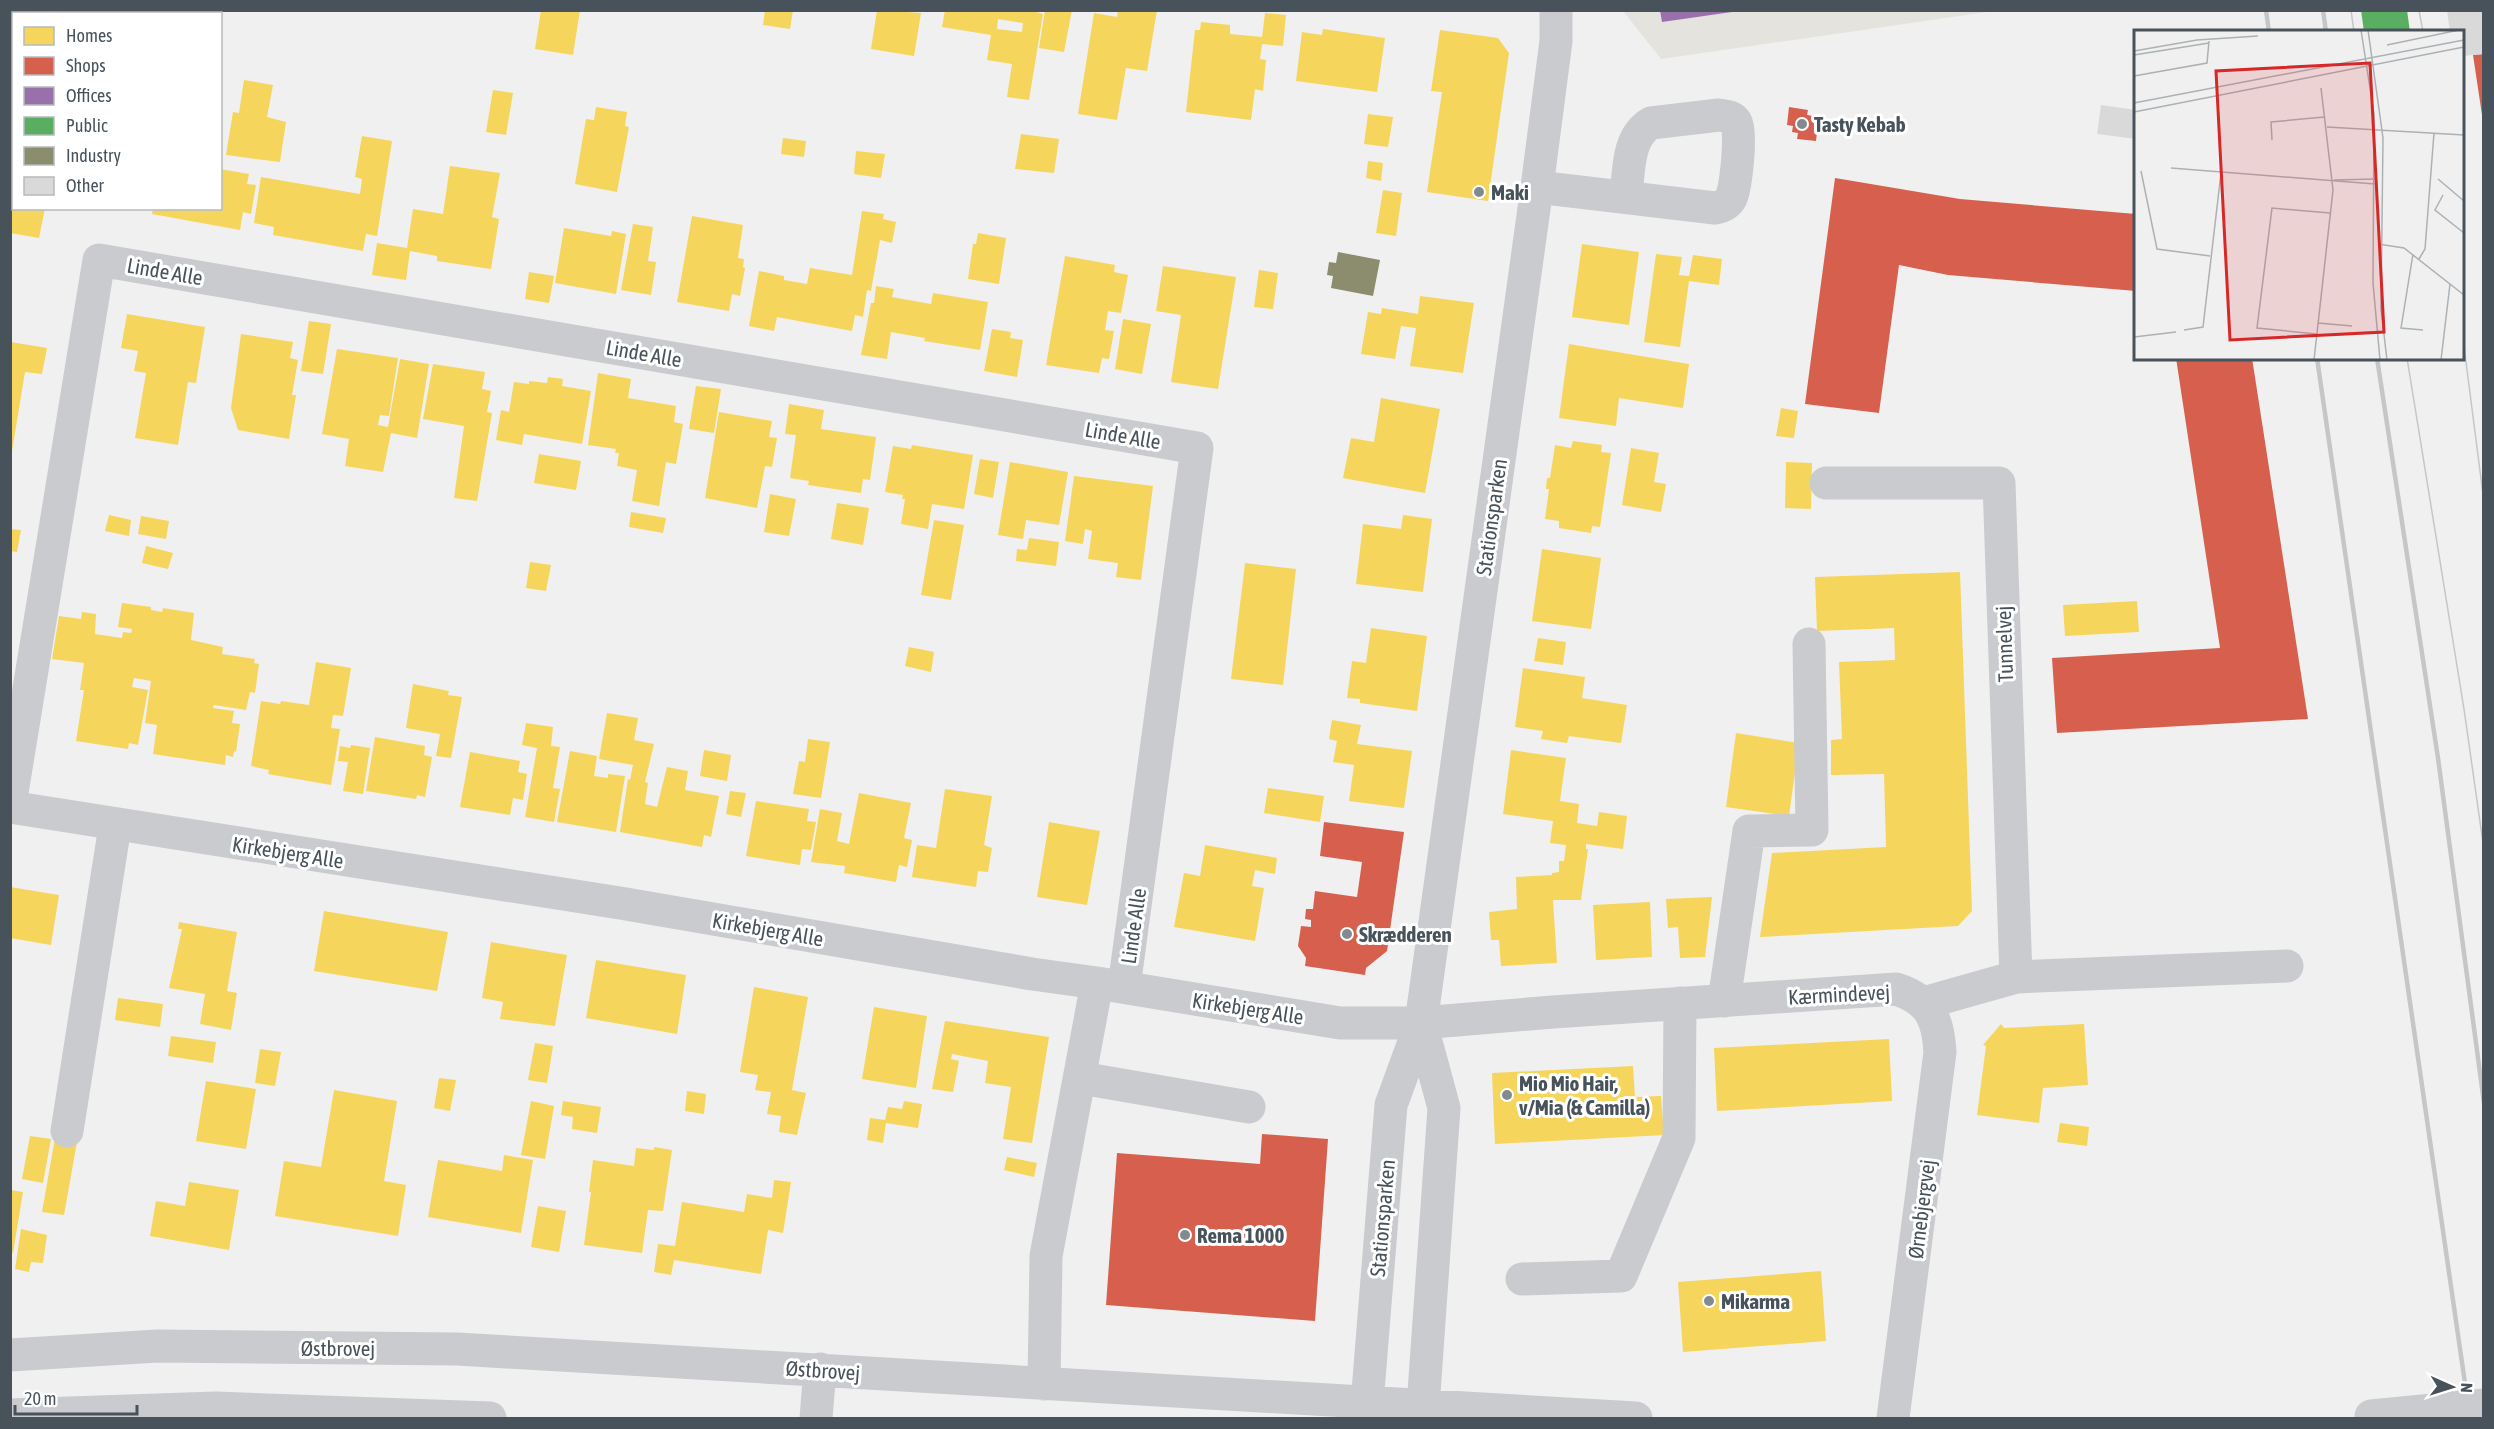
<svg xmlns="http://www.w3.org/2000/svg" width="2494" height="1429" font-family="'Asap Condensed',sans-serif">
	<rect width="100%" height="100%" fill="#f0f0f0"/>
	<path fill="#e4e3de" d="M1623 11H1994L1661 59Z"/>
	<path fill="#f6d55c" fill-rule="evenodd" d="M541 10H580L573 55 535 49Z
		M765 10H793L790 29 763 25Z
		M877 10 921 13 914 56 871 49Z
		M945 10H1030L1043 14 1029 100 1007 97 1012 64 987 60 991 35 942 27ZM998 19 1023 23 1022 32 997 29Z
		M1045 10H1072L1064 52 1039 48Z
		M1118 10H1157L1147 71 1126 68 1117 120 1078 114 1094 13 1117 17Z
		M1265 13 1286 15 1283 46 1262 44 1260 59 1266 60 1263 91 1255 89 1251 120 1186 112 1195 30H1200L1201 22 1230 25V34L1262 37Z
		M1323 29 1385 38 1377 92 1296 81 1302 32 1322 35Z
		M1440 30 1498 38 1509 53 1488 201 1427 192 1442 92 1431 91Z
		M10 50H14V104L10 103Z
		M244 80 273 85 267 117 286 122 280 162 226 155 233 112 239 113Z
		M493 90 513 93 506 135 486 132Z
		M596 107 627 112 625 126 629 127 617 192 575 184 586 119 594 120Z
		M1368 114 1393 117 1388 147 1364 144Z
		M1021 134 1059 139 1054 173 1015 169Z
		M362 136 392 141 377 236 366 234 363 251 273 235 274 227 254 223 261 177 360 194 362 179 355 177Z
		M783 138 806 141 804 157 781 154Z
		M856 151 885 154 881 178 854 174Z
		M1368 161 1383 163 1381 181 1366 178Z
		M450 166 500 173 492 217 499 219 491 269 437 261V256L410 251 406 280 372 275 377 243 407 248 413 209 443 214Z
		M220 169 249 174 247 184 256 185 251 214 243 212 240 230 152 214 153 208H220Z
		M10 175 14 176V208H45L39 238 10 233Z
		M1383 190 1402 193 1396 236 1376 233Z
		M862 211 884 214 883 219 896 222 892 243 880 240 871 291 867 290 863 317 855 315 852 331 777 317 774 331 749 326 759 271 784 276V280L807 284 810 268 852 275Z
		M692 216 743 225 738 258 744 259 743 267 745 268 740 296 732 294 729 311 677 302Z
		M633 224 653 227 648 261 656 262 651 295 621 290Z
		M564 228 611 236 612 231 626 234 616 294 555 283Z
		M978 233 1006 238 999 284 968 279 973 244H976Z
		M1582 244 1639 252 1629 325 1572 317Z
		M1656 254 1682 257 1679 275 1689 276 1693 255 1722 259 1719 285 1689 281 1680 347 1644 342Z
		M1065 256 1115 265 1114 272 1128 275 1121 313 1108 311 1105 330 1114 331 1109 359 1102 358 1099 373 1046 365Z
		M1163 266 1236 277 1218 389 1171 382 1181 315 1156 311Z
		M1259 270 1278 273 1273 309 1254 307Z
		M529 272 554 276 549 303 525 299Z
		M876 286 894 289 892 297 931 304 933 293 988 302 980 350 924 341 925 338 891 332 887 359 861 355 871 303H874Z
		M1420 296 1474 303 1463 373 1410 366 1416 328 1401 326 1395 359 1361 354 1368 312 1381 314 1382 308 1418 314Z
		M127 314 205 327 196 383 188 382 178 445 135 438 146 373 134 371 138 351 121 348Z
		M1123 319 1151 324 1142 374 1115 369Z
		M309 321 331 324 323 374 301 371Z
		M992 329 1011 332 1010 338 1023 340 1017 377 984 371Z
		M241 334 293 342 290 358 298 360 292 395H296L289 439 238 430 231 408Z
		M11 342 47 348 42 374 25 372 12 451Z
		M1569 344 1689 364 1683 408 1619 398 1616 426 1559 418Z
		M337 349 398 358 389 416 380 415 378 425 388 427 400 359 429 364 417 438 391 433 383 472 345 466 349 439 322 434Z
		M433 364 485 372 482 389 491 391 487 412 492 413 477 501 454 498 464 426 423 419Z
		M598 373 631 379 628 398 676 406 674 422 683 424 676 464 666 462 659 506 632 501 637 470 617 466 619 453H615L616 449 588 445Z
		M548 377 563 379 562 386 591 391 582 444 524 434 522 445 496 440 501 410 509 412 514 382 529 384V381L547 383Z
		M696 386 721 389 714 433 689 429Z
		M1381 398 1440 409 1425 493 1343 478 1351 438 1374 442Z
		M789 404 824 410 821 429 876 437 870 480 863 479 861 493 808 485 809 481 790 478 796 435 785 434Z
		M1781 408 1798 411 1794 438 1776 436Z
		M719 412 772 421 769 437 777 438 772 467 765 466 757 508 705 498Z
		M1573 441 1602 445 1601 452 1611 453 1600 527 1592 526 1591 533 1559 528V521L1545 519 1549 489H1546L1547 478H1550L1555 445 1571 448Z
		M912 445 973 455 964 509 932 504 928 529 901 524 905 499H902L903 495 885 492 893 446 911 449Z
		M1631 448 1659 453 1654 482 1666 484 1661 512 1622 505Z
		M539 454 581 461 576 490 534 483Z
		M980 459 999 462 993 498 974 494Z
		M1010 462 1068 472 1059 525 1026 520 1023 539 998 535Z
		M1786 462 1812 463 1811 509 1785 508Z
		M1074 476 1153 486 1141 580 1116 577 1118 563 1088 559 1092 531 1085 529 1083 544 1065 541Z
		M770 494 796 499 789 536 764 532Z
		M837 503 869 508 863 545 831 539Z
		M631 512 666 518 663 533 629 527Z
		M109 515 131 520 129 536 105 531Z
		M1403 515 1432 519 1423 592 1356 584 1363 524 1401 529Z
		M141 516 169 521 166 539 138 534Z
		M934 520 964 525 951 600 921 595Z
		M10 529 21 530 17 552 10 551Z
		M1029 538 1059 542 1056 566 1016 561 1017 549 1027 550Z
		M146 546 173 553 168 569 142 563Z
		M1542 549 1601 558 1591 629 1532 621Z
		M530 562 551 565 546 591 526 588Z
		M1245 563 1296 569 1283 685 1231 679Z
		M1960 572 1972 911 1958 926 1760 937 1772 853 1886 847 1884 774 1831 775V740L1842 739 1839 662 1895 660 1894 628 1817 631 1815 577Z
		M2137 601 2139 632 2065 636 2063 605Z
		M122 603 151 607V610L162 612 163 608 194 613 191 640 223 647 222 654 255 659 254 663 259 664 255 693 250 692 246 710 214 705 213 708 234 711 232 723 240 724 236 752 234 751 233 757 226 755 225 765 153 754 157 725 145 723 151 681 134 678 132 687 148 690 138 745 129 743 128 749 76 741 84 690H80L84 663 52 659 59 616 81 619 82 612 96 614 95 634 122 638 123 632 131 633 132 629 118 627Z
		M1371 628 1427 636 1417 711 1360 703V699L1347 698 1352 661 1366 663Z
		M1538 638 1566 642 1563 665 1534 661Z
		M909 647 934 652 931 672 905 666Z
		M316 662 351 668 343 716 333 715 331 728 340 729 331 785 268 774 269 770 251 766 261 701 280 704 281 701 309 705Z
		M1523 668 1585 677 1582 698 1627 705 1621 743 1569 736 1567 743 1541 739 1543 731 1515 727Z
		M413 684 449 691 448 695 462 697 451 758 436 756 440 734 406 728Z
		M607 713 638 718 634 740 654 744 645 782 648 783 645 804 657 807 667 767 688 771 685 790 719 796 711 837 704 835 702 847 620 832 628 779 630 780 633 765 599 759Z
		M1332 720 1361 725 1357 744 1412 751 1404 808 1349 801 1354 765 1333 762 1337 741 1329 739Z
		M526 723 553 727 551 746 560 747 553 788 560 789 554 822 525 817 537 748 522 745Z
		M1736 733 1799 743 1789 816 1726 807Z
		M375 737 425 746 424 755 432 757 425 797 417 795 416 799 366 791Z
		M808 739 830 742 821 798 793 794 799 761 805 762Z
		M351 745 370 748 363 794 343 791 348 762 338 761 340 746 350 748Z
		M704 750 731 755 727 781 700 776Z
		M1511 750 1566 758 1560 801 1579 804 1577 823 1597 826 1599 812 1627 816 1623 849 1586 844V849H1588L1581 900H1553L1557 963 1501 966 1499 940H1491L1489 912 1517 909 1516 877 1552 875V873L1559 872V861H1564L1566 845 1550 843 1553 821 1503 814Z
		M570 751 597 756 594 776 608 778V774L625 776 616 832 557 822Z
		M470 752 520 761 518 772 527 774 523 800 513 798 510 815 460 807Z
		M1268 788 1324 796 1320 822 1264 813Z
		M945 789 992 796 984 845 992 848 988 872 978 871 976 887 912 877 917 845 936 848Z
		M730 791 746 793 741 817 726 814Z
		M859 793 911 803 904 838 912 840 907 867 899 865 896 882 844 873 845 866 811 862 820 809 842 813 837 841 849 844Z
		M756 801 809 809 807 821 816 822 811 850 802 849 800 865 746 856Z
		M1049 822 1100 831 1087 905 1037 897Z
		M1205 845 1277 858 1275 874 1255 870 1252 886 1264 888 1255 941 1174 927 1184 873 1200 876Z
		M10 887 59 895 51 945 10 938Z
		M1712 897 1705 957 1680 958 1678 927 1668 928 1666 899Z
		M1650 902 1652 957 1596 960 1593 905Z
		M324 911 448 932 437 991 314 971Z
		M179 922 237 932 227 991 237 993 231 1030 200 1024 205 994 169 988 182 929H178Z
		M491 942 567 955 555 1026 500 1019 503 1002 482 998Z
		M596 960 686 975 677 1034 586 1018Z
		M754 987 808 997 792 1090 806 1093 797 1135 779 1132 781 1116 767 1114 771 1092 755 1090 758 1075 740 1072Z
		M118 998 163 1004 160 1027 115 1020Z
		M874 1007 927 1016 916 1088 862 1079Z
		M945 1021 1049 1037 1032 1143 1003 1139 1011 1087 985 1083 988 1061 952 1054 951 1059 959 1061 953 1092 932 1089Z
		M2001 1024 2004 1028 2084 1024 2088 1085 2043 1088 2039 1123 1977 1115 1986 1046 1983 1045Z
		M171 1036 216 1042 213 1063 168 1056Z
		M1889 1039 1892 1101 1717 1111 1714 1048Z
		M535 1043 553 1046 547 1083 528 1080Z
		M260 1049 281 1052 275 1086 255 1083Z
		M1633 1066 1635 1097 1661 1096 1664 1135 1495 1144 1492 1073Z
		M439 1078 456 1080 450 1111 434 1108Z
		M206 1081 256 1089 246 1149 196 1141Z
		M334 1090 397 1101 384 1181 406 1185 398 1236 275 1216 284 1161 321 1167Z
		M687 1091 706 1094 704 1114 685 1111Z
		M531 1101 554 1106 545 1159 521 1155Z
		M563 1101 601 1107 597 1133 572 1129 573 1117 561 1115Z
		M904 1101 922 1104 918 1128 886 1123 883 1143 867 1140 870 1118 885 1120 888 1107 902 1109Z
		M2060 1123 2089 1127 2087 1146 2057 1142Z
		M30 1136 51 1139 43 1183 22 1179Z
		M55 1138 77 1142 64 1215 42 1212Z
		M654 1147 672 1150 663 1211 648 1210 642 1253 584 1245 591 1192H589L593 1160 634 1166 636 1148 654 1150Z
		M504 1155 533 1160 521 1233 428 1217 438 1160 502 1171Z
		M1007 1157 1037 1163 1034 1177 1004 1170Z
		M774 1180 791 1182 783 1233 768 1230 761 1274 674 1260 671 1275 654 1272 658 1244 675 1246 682 1202 744 1212 747 1194 772 1198Z
		M189 1182 239 1190 229 1250 150 1236 156 1201 185 1206Z
		M10 1190 23 1192 13 1253 10 1252Z
		M538 1206 566 1211 559 1252 531 1247Z
		M21 1229 47 1235 43 1263 31 1262 29 1272 15 1269Z
		M1821 1271 1826 1341 1683 1352 1678 1282Z"/>
	<path fill="#d6604d" d="M2484 54V115H2482L2473 55Z
		M1789 107 1808 110 1807 115 1813 116V123H1818L1816 141 1797 139 1798 133 1792 132 1793 126 1787 125Z
		M1835 178 1960 199 2136 214V291L1948 275 1899 265 1879 413 1805 404Z
		M2176 358H2252L2308 719 2057 733 2052 658 2220 648Z
		M1324 822 1404 832 1387 951 1366 968 1365 975 1305 966 1306 958 1298 946 1301 926 1311 927V920L1305 919 1306 909H1313L1315 891 1357 897 1362 862 1320 856Z
		M1262 1134 1328 1139 1315 1321 1106 1305 1117 1153 1260 1164Z"/>
	<path fill="#9970ab" d="M1660 10H1732V12L1662 22Z"/>
	<path fill="#5aae61" d="M2361 10H2407L2410 32H2364Z"/>
	<path fill="#8c8c6e" d="M1338 252 1380 260 1373 296 1331 288 1333 276 1327 275 1329 262 1336 263Z"/>
	<path fill="#d9d9da" d="M2447 10H2484V54L2462 56V32H2450Z
		M2101 105 2136 110V139L2097 134Z"/>
	<g fill="none" stroke-linecap="round" stroke-linejoin="round">
		<path stroke="#c9cbce" stroke-width="33" d="M1537 187 1715 208C1721 207 1727 205 1731 198 1736 187 1742 132 1736 122 1732 116 1726 116 1719 115L1651 123C1627 137 1629 171 1626 196
			M1826 483H1999L2016 977
			M10 805 99 260 1197 448 1124 987
			M10 807 620 903 1032 974 1097 983 1340 1023H1421L1553 1012 1896 989C1930 1000 1938 1018 1940 1052L1893 1418
			M1724 1001 1749 831 1812 830 1809 644
			M1924 1003 2016 977 2287 966
			M1081 1078 1249 1107
			M67 1131 115 826
			M1522 1279 1621 1276 1679 1138 1680 1003
			M10 1355 158 1346 457 1349 1636 1418
			M1044 1384 1046 1256 1097 983
			M10 1415 216 1408 490 1418
			M816 1418 820 1369
			M1372 1418 1367 1404 1391 1105 1421 1023 1537 187 1556 41V10
			M1418 1418 1423 1407 1444 1108 1421 1023"/>
		<path stroke="#c4c6c8" stroke-width="1.5" d="M2351 10 2354 32
			M2419 10 2423 32
			M2462 331 2484 502
			M2407 358 2464 709 2484 850"/>
		<path stroke="#c4c6c8" stroke-width="4.5" d="M2266 10 2269 32
			M2323 10 2326 32
			M2317 358 2470 1418
			M2377 358 2438 758 2484 1103"/>
		<path stroke="#c9cbce" stroke-width="33" d="M2371 1416 2484 1405"/>
	</g>
	<g fill="#82898f" stroke="#fff" stroke-width="2">
		<circle cx="1802" cy="124" r="6"/>
		<circle cx="1479" cy="192" r="6"/>
		<circle cx="1347" cy="934" r="6"/>
		<circle cx="1507" cy="1095" r="6"/>
		<circle cx="1185" cy="1235" r="6"/>
		<circle cx="1709" cy="1301" r="6"/>
	</g>
	<g text-anchor="middle" dominant-baseline="central" stroke-width="6" stroke-linejoin="round" paint-order="stroke">
		<g font-size="21" font-weight="bold" fill="#47525b" stroke="#fff" text-anchor="start">
			<text x="1814" y="124">Tasty Kebab</text>
			<text x="1491" y="192">Maki</text>
			<text x="1359" y="934">Skrædderen</text>
			<text x="1519" y="1083">Mio Mio Hair,<tspan x="1519" dy="24">v/Mia (&amp; Camilla)</tspan></text>
			<text x="1197" y="1235">Rema 1000</text>
			<text x="1721" y="1301">Mikarma</text>
		</g>
		<g font-size="21" fill="#47525b" stroke="#fff">
			<text transform="translate(165 271) rotate(10)">Linde Alle</text>
			<text transform="translate(644 353) rotate(10)">Linde Alle</text>
			<text transform="translate(1123 435) rotate(10)">Linde Alle</text>
			<text transform="translate(1491 517) rotate(-82)">Stationsparken</text>
			<text transform="translate(2004 644) rotate(-92)">Tunnelvej</text>
			<text transform="translate(288 852) rotate(9)">Kirkebjerg Alle</text>
			<text transform="translate(1133 926) rotate(-82)">Linde Alle</text>
			<text transform="translate(768 929) rotate(10)">Kirkebjerg Alle</text>
			<text transform="translate(1839 994) rotate(-3)">Kærmindevej</text>
			<text transform="translate(1248 1008) rotate(9)">Kirkebjerg Alle</text>
			<text transform="translate(1921 1209) rotate(-83)">Ørnebjergvej</text>
			<text transform="translate(1382 1218) rotate(-85)">Stationsparken</text>
			<text x="338" y="1348">Østbrovej</text>
			<text transform="translate(823 1370) rotate(4)">Østbrovej</text>
		</g>
	</g>
	<g transform="translate(2134 30)">
		<rect width="330" height="330" fill="#f0f0f0"/>
		<path fill="none" stroke="#acb1b4" stroke-width="1.5" d="M227 0 240 84 239 253 246 330M234 0 249 108 247 279 253 330M253 15 325 0M0 21 63 10 124 6M0 25 75 13M0 46 73 33 75 11M0 73 330 10M0 82 330 17M193 97 330 105M138 110 137 92 190 87M37 138 241 154M7 141 23 219 76 226M304 149 330 171M200 150 241 149M309 165 301 180 330 203M244 214 270 218 330 265M279 224 267 298 289 300M285 229 291 219 300 103M184 293 218 296M50 300 69 297 87 143M183 304 123 298 138 178 196 183M0 307 42 302M180 330 199 160 187 58M307 330 316 254"/>
		<path fill="#d62828" fill-opacity="0.15" stroke="#d62828" stroke-width="3" d="M236 33 250 302 96 310 82 41Z"/>
		<rect width="330" height="330" fill="none" stroke="#47525b" stroke-width="3"/>
	</g>
	<rect width="2494" height="1429" fill="none" stroke="#47525b" stroke-width="24"/>
	<rect x="12" y="12" width="210" height="198" fill="#ffffff" stroke="#b5babd" stroke-width="1.5"/>
	<rect x="24" y="27" width="30" height="18" fill="#f6d55c" stroke="#b5babd" stroke-width="1.5"/>
	<text x="66" y="42" font-size="18" fill="#47525b">Homes</text>
	<rect x="24" y="57" width="30" height="18" fill="#d6604d" stroke="#b5babd" stroke-width="1.5"/>
	<text x="66" y="72" font-size="18" fill="#47525b">Shops</text>
	<rect x="24" y="87" width="30" height="18" fill="#9970ab" stroke="#b5babd" stroke-width="1.5"/>
	<text x="66" y="102" font-size="18" fill="#47525b">Offices</text>
	<rect x="24" y="117" width="30" height="18" fill="#5aae61" stroke="#b5babd" stroke-width="1.5"/>
	<text x="66" y="132" font-size="18" fill="#47525b">Public</text>
	<rect x="24" y="147" width="30" height="18" fill="#8c8c6e" stroke="#b5babd" stroke-width="1.5"/>
	<text x="66" y="162" font-size="18" fill="#47525b">Industry</text>
	<rect x="24" y="177" width="30" height="18" fill="#d9d9da" stroke="#b5babd" stroke-width="1.5"/>
	<text x="66" y="192" font-size="18" fill="#47525b">Other</text>
	<g transform="translate(2452 1387) rotate(93)" stroke="#ffffff" stroke-width="4.5" paint-order="stroke">
	<path d="M0-4.5L10 22L0 15L-10 22Z" fill="#47525b"/>
	<text y="-9" font-size="16" font-weight="bold" text-anchor="middle" fill="#47525b">N</text>
	</g>
	<path d="M15 1405v9h122v-9" fill="none" stroke="#47525b" stroke-width="3"/>
	<text x="24" y="1405" font-size="18" fill="#47525b" stroke="#ffffff" stroke-width="4.5" paint-order="stroke">20 m</text>
</svg>
